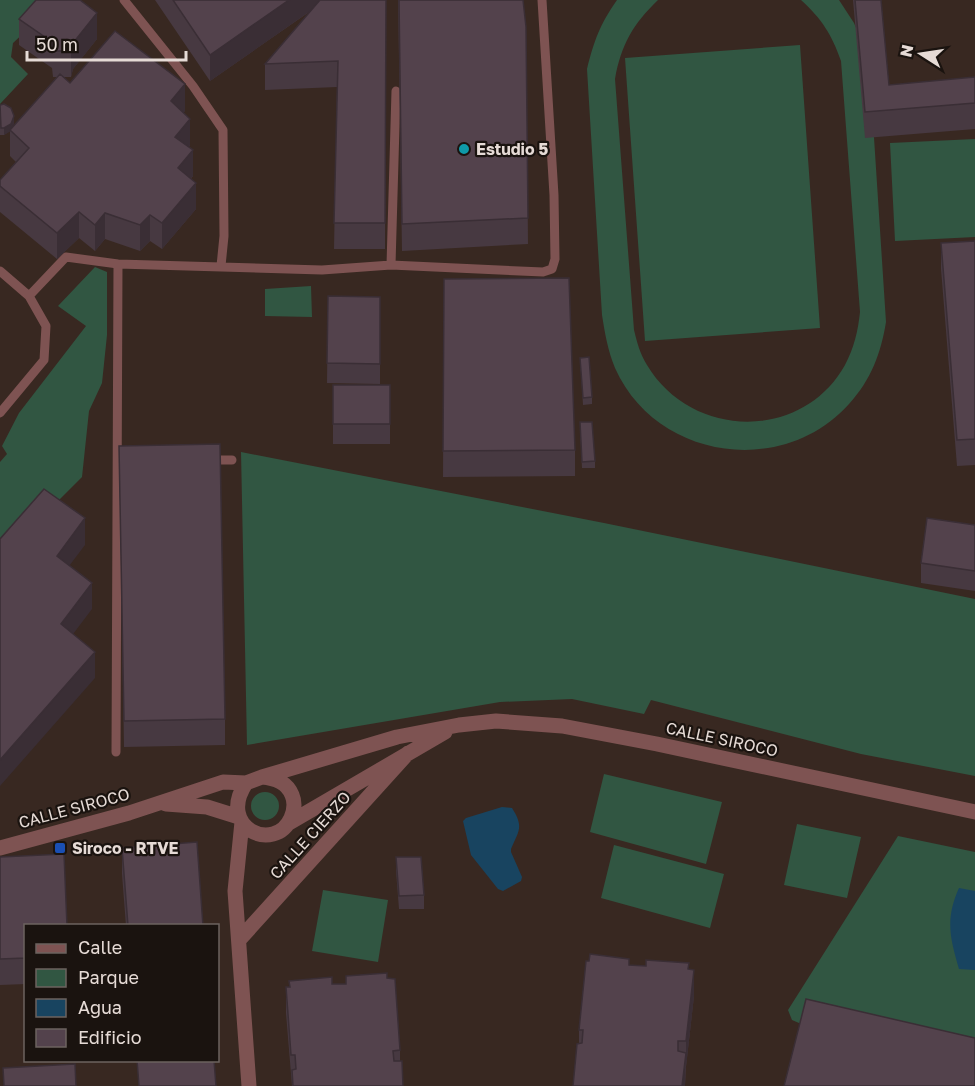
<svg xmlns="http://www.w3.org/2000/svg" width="975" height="1086" font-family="'Golos Text',sans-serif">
	<rect width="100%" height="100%" fill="#382821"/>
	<path fill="#315642" d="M0 0H59L13 43 11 57 28 74 0 104Z
		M617 0H658C633 24 621 45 615 79L634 330C637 342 640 354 647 365 691 439 802 442 845 365 854 348 858 331 860 312L841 61C832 35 822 19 801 0H839L854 23 865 49 870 76 886 322C881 353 871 380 849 404 783 478 656 460 615 368 608 351 605 334 602 315L587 69C594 41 600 24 617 0Z
		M800 45 820 328 645 341 625 58Z
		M975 139V237L895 241 890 143Z
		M95 267 107 272V335L102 383 89 411 82 477 44 515 0 565V462L7 454 2 446 19 413 86 326 58 306Z
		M311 286 312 317 265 316V289Z
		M241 452 604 523 975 599V776L861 754 651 700 644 714 572 699 500 702 247 745Z
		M604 774 722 802 706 864 590 832Z
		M251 806a14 14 0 1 1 28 0a14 14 0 1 1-28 0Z
		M797 824 861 837 847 898 784 885Z
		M898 836 975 852V1064L806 1026 792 1020 788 1010Z
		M614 845 724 874 710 928 601 898Z
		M323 890 388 900 378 962 312 951Z"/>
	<path fill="#184460" d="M502 807 512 808C524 827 519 830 511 849V852L522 877 521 881 503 891 498 889 471 855 463 821 466 818Z
		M959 888 975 891V970L959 969C950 938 945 919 959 888Z"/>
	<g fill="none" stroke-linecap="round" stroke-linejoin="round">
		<path stroke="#7e5352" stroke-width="9" d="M124 0 193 86 223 130 224 236 221 266
			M391 265 543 272 552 269 555 259 554 195 542 0
			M0 271 29 296 46 326 44 360 0 413
			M29 296 66 257 118 264 322 270 391 265 396 91
			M210 460H232
			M116 752 118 264"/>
		<path stroke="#7e5352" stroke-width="15" d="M262 777 397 737 459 725 496 721 562 726 657 744 975 812
			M262 777C275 778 287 782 292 795 295 802 294 811 291 818 275 854 216 828 246 783Z
			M166 804 207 807 239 817
			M242 822 235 891 249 1086
			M289 823 445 732
			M0 848 129 813 223 782 246 783
			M239 940 408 753"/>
	</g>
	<path fill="#473941" d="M155 0H386L385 249H334L337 87 265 90V64L312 10 210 81Z
		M398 0 526 27 528 244 402 251Z
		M853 0H881L889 85 975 77V129L865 138Z
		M19 19 97 39 73 69 71 77H63L70 83 185 111 183 112 190 145 189 147 193 176 191 179 196 209 162 249 150 241 140 251 105 239 95 251 79 238 57 259 0 212V180L16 162 10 156V131L4 135H0V105L14 123 12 128 57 77H53L52 68 19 45Z
		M975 241V465L957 466 941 269V243Z
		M444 279 575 450V476L443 477Z
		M328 296 380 297V384L327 383Z
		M580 358 592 397V404L583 405Z
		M333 385H390V444H333Z
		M580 429 595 461V468H582Z
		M119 446 225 719V745L124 747Z
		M975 525V591L921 583V563Z
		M122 848 203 926H126L122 874Z
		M0 857 26 926V984L0 985Z
		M396 857 424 895V909H399L396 871Z
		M629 965 689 970 694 996 686 1067 685 1086H573L579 1044V1030Z
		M387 978 400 1050V1061L403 1086H292L286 1013V987H289V981L332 984H346Z"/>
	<path fill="#3a2e35" d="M289 0H326L210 81V55Z
		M97 13V39L73 69 71 77V51L73 43Z
		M185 84V111L171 127V101Z
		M14 116V123L11 131 4 135V128Z
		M190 119V145L175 163V137Z
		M193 150V176L178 194V168Z
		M196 183V209L162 249V223Z
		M79 212V238L57 259V233Z
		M105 213V239L95 251V225Z
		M150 215V241L140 251V225Z
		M85 518V545L57 582V556Z
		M92 583V609L61 650V624Z
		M95 652V678L0 786V760Z
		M694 970V996L686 1067V1041Z
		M686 1053 685 1086H682Z"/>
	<path fill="#53424c" stroke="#3a2e35" stroke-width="1.5" d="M36 0H80L97 13 73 43 71 51H53L52 42 19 19Z
		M173 0H289L210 55Z
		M320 0H386L385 223H334L338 61 265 64Z
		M399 0H523L526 27 528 218 402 224Z
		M855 0H881L889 85 975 77V103L865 112Z
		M115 31 185 84 171 101 190 119 175 137 193 150 178 168 196 183 162 223 150 215 140 225 105 213 95 225 79 212 57 233 0 186V180L29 148 10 130 60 74 70 83Z
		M4 104 11 108 14 116 11 124 4 128H1L0 105Z
		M975 241V439L957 440 941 243Z
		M569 278 575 450 443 451 444 279Z
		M328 296 380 297V364L327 363Z
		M589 357 592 397 583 398 580 358Z
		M333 385H390V424H333Z
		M580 422H592L595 461 582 462Z
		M220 444 225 719 124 721 119 446Z
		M44 489 85 518 57 556 92 583 61 624 95 652 0 760V539Z
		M927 518 975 525V571L921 563Z
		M197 842 203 926H128L122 848Z
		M64 854 67 926H26V958L0 959V857Z
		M396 857H421L424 895 399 896Z
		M590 954 629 959V965L646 966V960L689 963 688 969 694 970 686 1041H678V1051L686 1053 682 1086H573L577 1044 582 1043 583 1030H579L586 961H589Z
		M387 973V978L395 979 400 1050 393 1051 394 1061H402L403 1086H293L292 1070 296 1069 295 1055H291L286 987H290L289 981 332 977V984H346V976Z
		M806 999 975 1038V1086H784Z
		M137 1060H214L216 1086H139Z
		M75 1064 76 1086H4L3 1068Z"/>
	<circle fill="#0f9aa8" stroke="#1a130f" stroke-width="2" cx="464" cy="149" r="6"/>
	<rect fill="#1a4fb4" stroke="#1a130f" stroke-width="2" x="54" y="842" width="12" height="12" rx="3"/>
	<g text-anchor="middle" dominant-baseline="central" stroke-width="4.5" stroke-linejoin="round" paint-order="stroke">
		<g font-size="16" font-weight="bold" fill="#e6dbd6" stroke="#1a130f" text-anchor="start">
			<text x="476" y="149">Estudio 5</text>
			<text x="72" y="848">Siroco - RTVE</text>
		</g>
		<g font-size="16" fill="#e6dbd6" stroke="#1a130f">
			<text transform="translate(722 739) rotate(12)">CALLE SIROCO</text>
			<text transform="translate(74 808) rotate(-15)">CALLE SIROCO</text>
			<text transform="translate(310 835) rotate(-48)">CALLE CIERZO</text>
		</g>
	</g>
	<rect x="24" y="924" width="195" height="138" fill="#1a130f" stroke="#6c635f" stroke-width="1.5"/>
	<rect x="36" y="944" width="30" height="9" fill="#7e5352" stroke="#6c635f" stroke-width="1.5"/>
	<text x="78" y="954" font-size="18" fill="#e6dbd6">Calle</text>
	<rect x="36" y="969" width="30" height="18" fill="#315642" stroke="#6c635f" stroke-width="1.5"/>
	<text x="78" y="984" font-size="18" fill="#e6dbd6">Parque</text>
	<rect x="36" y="999" width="30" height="18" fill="#184460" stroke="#6c635f" stroke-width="1.5"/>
	<text x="78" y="1014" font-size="18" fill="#e6dbd6">Agua</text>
	<rect x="36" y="1029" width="30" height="18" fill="#53424c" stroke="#6c635f" stroke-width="1.5"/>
	<text x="78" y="1044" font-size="18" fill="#e6dbd6">Edificio</text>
	<g transform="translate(921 54) rotate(282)" stroke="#1a130f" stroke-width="4.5" paint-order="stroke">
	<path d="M0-4.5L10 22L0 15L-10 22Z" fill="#e6dbd6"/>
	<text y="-9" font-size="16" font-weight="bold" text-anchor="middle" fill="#e6dbd6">N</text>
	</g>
	<path d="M27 51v9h159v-9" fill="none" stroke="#e6dbd6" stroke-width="3"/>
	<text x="36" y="51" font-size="18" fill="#e6dbd6" stroke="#1a130f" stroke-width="4.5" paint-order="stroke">50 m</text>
</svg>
